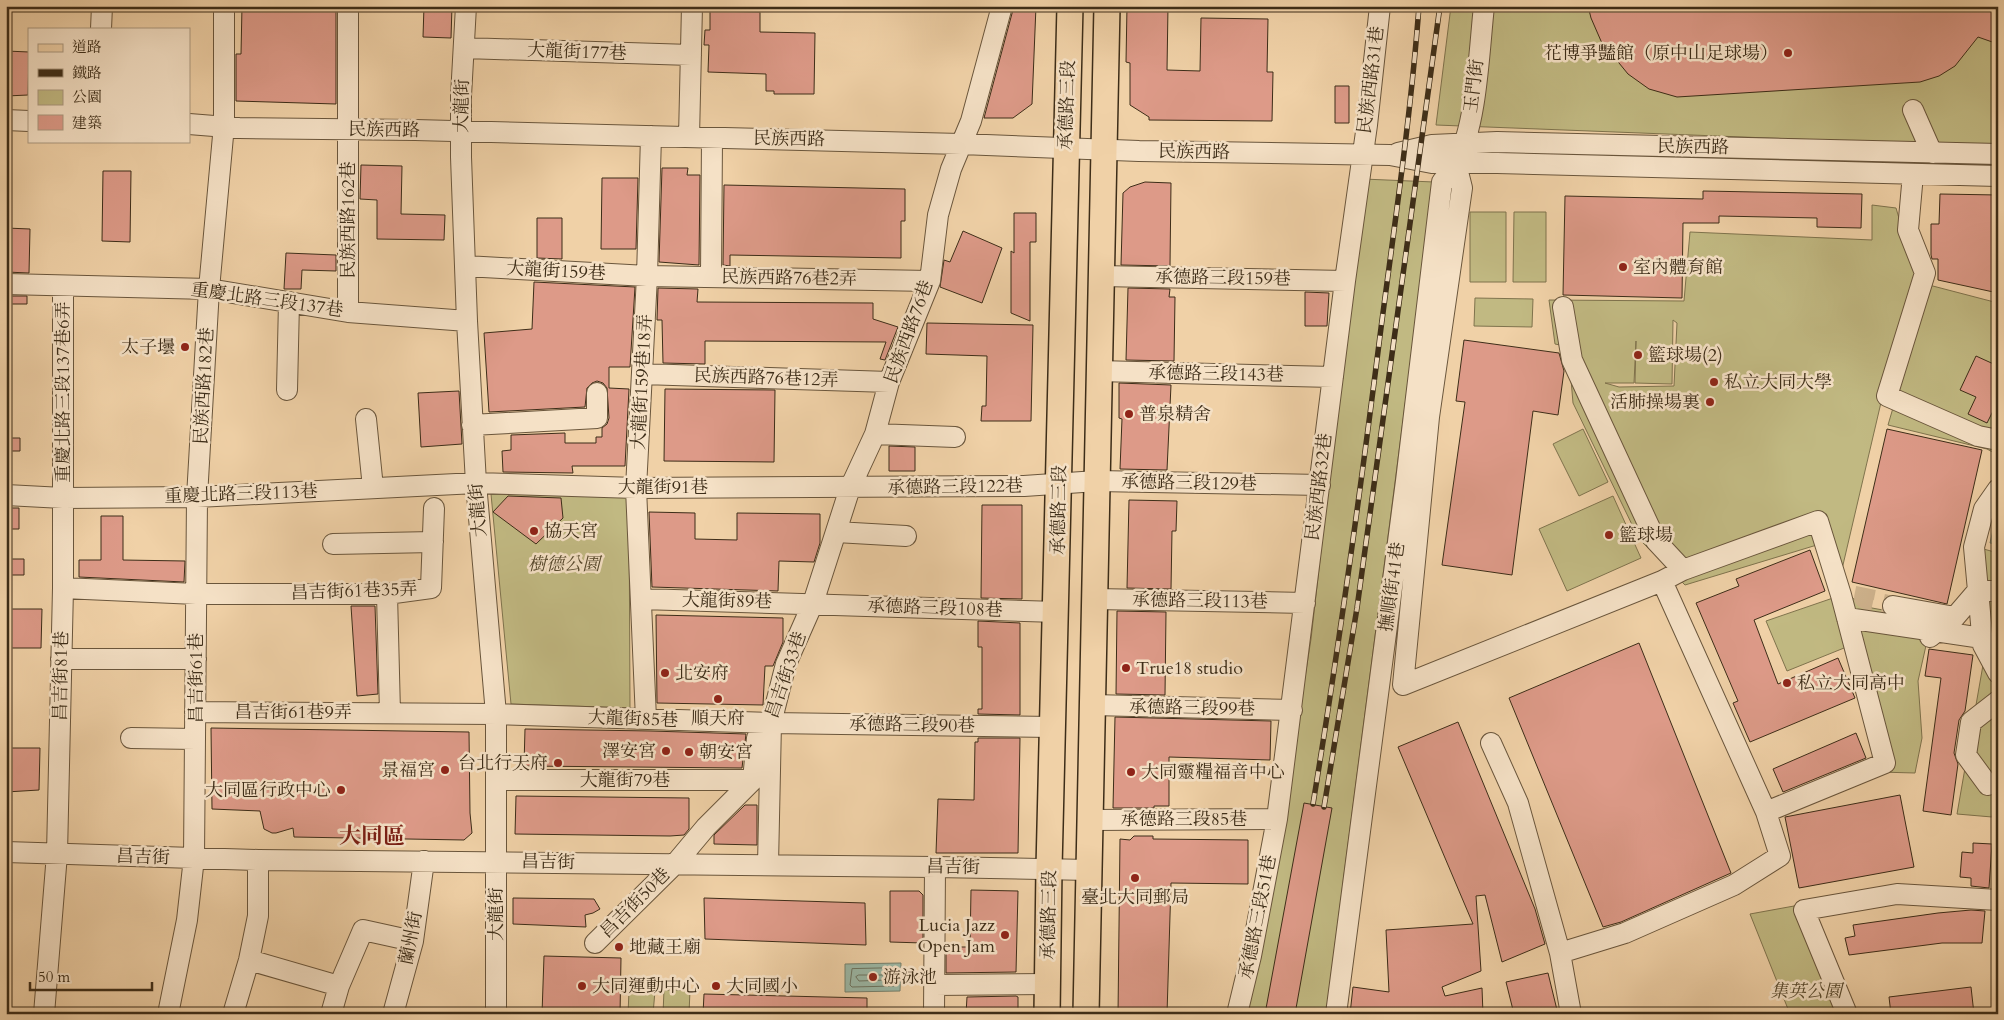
<svg xmlns="http://www.w3.org/2000/svg" width="2004" height="1020" font-family="Cardo,'Noto Serif TC',serif">
	<rect width="100%" height="100%" fill="#f0d1a7"/>
	<filter id="stains"><feTurbulence type="fractalNoise" baseFrequency=".004" numOctaves="4"/><feColorMatrix values="0 0 0 0 .2 0 0 0 0 .09 0 0 0 0 .02 0 0 0 .5 -.17"/></filter>
	<radialGradient id="worn" r=".72"><stop offset=".6" stop-color="#630" stop-opacity="0"/><stop offset="1" stop-color="#630" stop-opacity=".3"/></radialGradient>
	<path fill="#c1b982" stroke="#7f734d" fill-rule="evenodd" d="M1451 6H1998V147L1436 125Z
		M1363 179 1434 182 1326 1014H1243L1262 951 1311 639Z
		M1872 205 1896 208 1904 235 1918 272 1883 394 1839 582 1852 598 1872 608 1932 619 1918 681 1922 738 1915 773 1878 772 1849 646 1787 671 1766 621 1833 598 1830 541 1685 585 1639 539 1573 403 1569 356 1565 346 1555 344 1549 300 1684 301 1690 232 1872 240ZM1673 320 1677 323 1674 386 1619 387 1605 383H1634L1636 341 1635 383 1672 384Z
		M1470 212H1506V282H1470Z
		M1514 212H1546V282H1513Z
		M1929 285 1998 303V455L1987 449 1888 425Z
		M1475 298 1533 299 1532 327 1474 326Z
		M1583 429 1608 482 1579 496 1553 444Z
		M491 494 629 496 630 708 511 704Z
		M1613 496 1641 558 1567 591 1539 529Z
		M1980 548 1998 553V777L1992 817 1957 814 1987 642Z
		M1794 906 1840 1014H1790L1750 914Z
		M664 990H690L689 1014H663Z
		M629 991H655L653 1014H628Z"/>
	<path fill="#9bb7a5" stroke="#75806d" d="M1995 521 1998 522V544L1990 543Z
		M901 963 900 991 845 992V964Z"/>
	<g fill="none" stroke-linecap="round" stroke-linejoin="round">
		<path stroke="#6c725e" stroke-width="1" d="M893 968 895 971 894 986 852 987 850 985 852 969Z
			M859 975H887L889 978 887 980 859 981 856 977Z"/>
	</g>
	<path fill="#dd9a88" stroke="#3d2d18" d="M242 6H336V104L236 101V54H241Z
		M424 6H452L451 38 423 37Z
		M1014 6H1036L1032 104 1013 118H984Z
		M1127 6H1168L1167 70 1200 71 1201 18 1268 19 1267 72H1273L1272 121 1149 120V117L1130 105V63L1126 62Z
		M1588 6H1998V44L1978 37 1955 66 1939 76 1920 82 1677 97 1649 89 1628 74 1601 41 1591 18Z
		M710 11 760 12V32L815 33 814 94H774V91H766V74L708 72 709 45H704L705 30H710Z
		M6 51 29 52 28 95 6 96Z
		M1335 86H1349V123H1335Z
		M361 165 402 166 401 214 445 215 444 240 377 239V200L360 199Z
		M662 168H688L687 175H700L699 265 659 262Z
		M103 171H131L130 242 102 241Z
		M602 178H638L636 249H601Z
		M1145 182 1171 183 1170 266 1121 265 1123 193 1130 187Z
		M724 185 905 189V221H901V258L730 255V266L723 265Z
		M1703 191 1862 194 1861 228 1817 227V218L1719 216V223H1683L1682 298 1563 295 1565 196 1703 199Z
		M1940 194 1998 195V293L1938 280V259H1932L1931 255V224H1939Z
		M1014 213H1036V242H1030V321L1011 313V251L1014 253Z
		M537 218H562V259L537 258Z
		M6 228 30 229 29 273 6 272Z
		M963 231 1002 248 982 303 940 287 944 260 950 262Z
		M286 253 336 255V271L302 270 301 289H284Z
		M534 282 635 287 630 367H609V388L629 389 625 466H572L573 473 503 472 502 451 511 450V435L565 433V443H596V437H602V428L607 424 609 418 607 388 603 383 597 381 592 383 587 388 585 407 489 412 484 333 532 329Z
		M658 288 698 289 697 302 873 303V319L898 327 885 360 880 359 886 342 705 341V364L663 363 662 320H657Z
		M1128 288 1170 289 1169 297H1175L1174 361 1126 360Z
		M1305 292 1329 293 1327 326H1305Z
		M6 296H27V304H6Z
		M927 323 1033 325 1031 421H981L982 406H986L987 356 926 354Z
		M1464 340 1559 353 1564 371 1558 415 1533 411 1512 575 1442 565 1465 402 1456 401Z
		M1976 356 1998 366V401L1987 423 1968 414 1976 397 1960 390Z
		M1119 383 1171 385 1167 470 1120 469 1122 419 1119 418Z
		M665 389 775 390 774 462 664 461Z
		M459 391 462 444 421 447 418 393Z
		M1887 429 1982 450 1947 604 1852 582Z
		M6 438H20V451H6Z
		M889 446 915 447V471H889Z
		M508 496 561 498 563 518 536 544 493 512Z
		M1129 500 1177 501 1176 531H1172L1171 589 1127 588Z
		M982 505H1022V599L981 598Z
		M6 508H19V529H6Z
		M649 512 695 513V539L737 540V513L820 514V543L814 562 779 561 778 591 652 587Z
		M101 516H123V560L185 561 184 582 79 577V560H101Z
		M1810 550 1825 591 1754 620 1778 684 1838 658 1855 698 1750 742 1733 703 1738 701 1696 603 1739 586 1736 579Z
		M6 559H24V575H6Z
		M351 606H375L378 694 357 696Z
		M6 609H42L41 648H6Z
		M1117 611 1166 612 1165 695 1116 694Z
		M656 615 783 618V642L773 666H765L763 705 657 703Z
		M978 621 1020 623V715L978 714V709H982V647H978Z
		M1639 643 1731 873 1621 922 1603 927 1509 698Z
		M1929 649 1973 655 1965 711 1959 720 1954 753 1958 764 1951 815 1923 811 1941 678 1925 676Z
		M1115 717 1271 721 1270 760 1169 757V806H1154V808H1113Z
		M1458 722 1535 909 1545 944 1502 962 1485 895 1476 896 1481 971 1442 987 1445 996 1482 988 1483 1014H1350L1353 987 1389 992 1386 930 1473 924 1398 747Z
		M211 728 469 732 470 813 472 833 464 840 294 837 293 828 276 833H272L264 829 260 811 212 809Z
		M525 729 651 731 746 734 742 768 524 766Z
		M1856 733 1866 758 1783 792 1773 769Z
		M978 738H1020L1018 853H936L938 799 974 800 975 742H978Z
		M6 748H40L39 790 6 792Z
		M1900 795 1914 867 1799 888 1785 817Z
		M516 796 689 798V829L684 835 670 836 515 834Z
		M1304 803 1332 808 1295 1014H1265Z
		M745 805H757V845L714 844V835Z
		M1134 836H1153V839L1248 840V884L1171 883 1167 1014H1118L1120 839 1130 840Z
		M1973 843 1992 844 1989 888 1971 886V878L1960 877 1962 852 1973 853Z
		M971 890 1018 891 1016 972 946 973V947H970Z
		M890 891H919L923 895V943L890 942Z
		M513 898 594 899 600 909 593 913 585 915 586 927 513 924Z
		M704 898 865 903 866 945 705 939Z
		M1971 910 1985 911 1982 943H1942L1849 955 1845 938 1855 936 1853 925 1938 913Z
		M544 956 621 958 620 1014H542Z
		M1548 973 1558 1014H1514L1506 982Z
		M1971 987 1974 1014H1891L1889 997Z
		M704 994 867 998V1014H703Z
		M1016 996 1018 997V1014H966L967 997Z"/>
	<g fill="none" stroke-linecap="round" stroke-linejoin="round">
		<path stroke="#ccb08a" stroke-width="20" stroke-dasharray="20 10" stroke-linecap="butt" d="M1866 588 1864 598 1870 601 1893 606"/>
		<g stroke="#6a563c" stroke-width="22">
			<path id="minor" d="M466 6 461 96V157L467 321 476 483 496 714V1014
				M101 29 102 6
				M464 48 691 55
				M1913 110 1932 153
				M6 120 29 121
				M189 124 239 128 415 130 961 144 1139 151 1390 155 1432 163H1497L1998 176
				M689 137 692 6
				M1398 153 1432 145 1497 142 1998 154
				M1456 164 1462 188 1429 417 1403 685 1662 581 1766 812 1780 856 1734 885 1625 933 1560 953
				M1913 174 1908 230 1925 273 1887 396 1978 436 1998 440
				M465 266 647 276 930 281
				M1101 276 1345 281
				M711 277 712 138
				M6 284 209 289 348 312 467 321
				M1563 307 1572 360 1656 541 1683 570
				M348 312V6
				M1098 371 1333 377
				M643 374 889 382
				M287 390 289 302
				M366 419 373 488
				M472 425 597 418V393
				M875 434 955 437
				M1998 489 1984 509 1974 547 1983 645 1998 673
				M6 495 63 498 197 497 476 483 636 488 1024 486 1097 481 1320 485
				M836 532 906 536
				M333 544 433 542
				M1662 581 1683 570 1818 521 1841 595 1885 763 1766 812
				M63 588 196 594H387L431 588 434 508
				M387 594 390 713
				M641 599 1057 612
				M1095 599 1305 603
				M1893 606 1955 617
				M1847 618 1982 638
				M1930 637 1955 617 1979 589 1998 592
				M61 659H196
				M1093 705 1292 710
				M195 712 496 714 771 723 1053 727
				M646 719 636 488 647 276 651 136
				M131 738 195 739
				M1491 743 1518 803 1560 953 1571 1014
				M496 780H753
				M1988 785 1966 755 1971 722 1998 701
				M1091 820 1277 819
				M6 852 258 860 935 867 1089 870
				M768 865 771 723
				M595 943 675 864 706 827 753 780 757 738 771 723 786 664 813 603 850 488 875 434 889 382 930 281 938 215 951 169 971 121 1002 6
				M249 960 339 986
				M934 985 1048 984
				M44 1014 57 854 63 588V286
				M168 1014 187 920 194 858 197 497 209 289 224 125V6
				M233 1014 249 960 258 916V860
				M331 1014 339 986 363 930 413 941
				M393 1014 413 941 424 861
				M934 1014 935 867
				M1237 1014 1251 956 1277 819 1345 281 1367 125 1380 6
				M1336 1014 1406 481 1442 182C1447 176 1452 170 1456 163 1477 125 1479 51 1484 6
				M1847 1014 1804 910 1897 894 1998 900"/>
		</g>
		<g stroke="#3d2d18" stroke-width="28">
			<path id="major" d="M1047 1014 1049 868 1070 6
				M1086 1014 1107 6"/>
		</g>
		<use href="#minor" stroke="#f5e1c6" stroke-width="20"/>
		<use href="#major" stroke="#f0d1a7" stroke-width="25"/>
		<g stroke="#3d2d18" stroke-width="5.5">
			<path id="rail" d="M1313 804C1339 646 1361 487 1381 328 1395 221 1411 114 1419 6
				M1324 807 1357 608 1440 6"/>
		</g>
		<use href="#rail" stroke="#f5e1c6" stroke-width="4" stroke-dasharray="11" stroke-linecap="butt"/>
	</g>
	<g fill="#8f2418" stroke="#f5e1c6" stroke-width="2">
		<circle cx="1788" cy="53" r="5"/>
		<circle cx="1623" cy="267" r="5"/>
		<circle cx="185" cy="347" r="5"/>
		<circle cx="1638" cy="355" r="5"/>
		<circle cx="1714" cy="382" r="5"/>
		<circle cx="1710" cy="402" r="5"/>
		<circle cx="1129" cy="414" r="5"/>
		<circle cx="534" cy="531" r="5"/>
		<circle cx="1609" cy="535" r="5"/>
		<circle cx="1126" cy="668" r="5"/>
		<circle cx="665" cy="673" r="5"/>
		<circle cx="1787" cy="683" r="5"/>
		<circle cx="718" cy="699" r="5"/>
		<circle cx="666" cy="751" r="5"/>
		<circle cx="689" cy="752" r="5"/>
		<circle cx="558" cy="763" r="5"/>
		<circle cx="445" cy="770" r="5"/>
		<circle cx="1131" cy="772" r="5"/>
		<circle cx="341" cy="790" r="5"/>
		<circle cx="1135" cy="878" r="5"/>
		<circle cx="1005" cy="935" r="5"/>
		<circle cx="619" cy="947" r="5"/>
		<circle cx="873" cy="977" r="5"/>
		<circle cx="582" cy="986" r="5"/>
		<circle cx="716" cy="986" r="5"/>
	</g>
	<g text-anchor="middle" dominant-baseline="central" stroke-width="5" stroke-linejoin="round" paint-order="stroke">
		<g font-size="18" fill="#3d2d18" stroke="#f5e1c6">
			<text transform="translate(577 52) rotate(2)">大龍街177巷</text>
			<text transform="translate(1371 80) rotate(-83)">民族西路31巷</text>
			<text transform="translate(1474 86) rotate(-83)">玉門街</text>
			<text transform="translate(1067 105) rotate(-88)">承德路三段</text>
			<text transform="translate(462 106) rotate(-89)">大龍街</text>
			<text transform="translate(384 130) rotate(1)">民族西路</text>
			<text transform="translate(789 139) rotate(1)">民族西路</text>
			<text transform="translate(1693 147) rotate(1)">民族西路</text>
			<text transform="translate(1194 152) rotate(1)">民族西路</text>
			<text transform="translate(348 220) rotate(-90)">民族西路162巷</text>
			<text transform="translate(556 271) rotate(3)">大龍街159巷</text>
			<text transform="translate(789 278) rotate(1)">民族西路76巷2弄</text>
			<text transform="translate(1223 278) rotate(1)">承德路三段159巷</text>
			<text transform="translate(267 300) rotate(8)">重慶北路三段137巷</text>
			<text transform="translate(909 332) rotate(-70)">民族西路76巷</text>
			<text transform="translate(1216 374) rotate(1)">承德路三段143巷</text>
			<text transform="translate(766 378) rotate(2)">民族西路76巷12弄</text>
			<text transform="translate(642 382) rotate(-87)">大龍街159巷18弄</text>
			<text transform="translate(204 386) rotate(-87)">民族西路182巷</text>
			<text transform="translate(63 392) rotate(-90)">重慶北路三段137巷6弄</text>
			<text transform="translate(1189 483) rotate(1)">承德路三段129巷</text>
			<text x="663" y="487">大龍街91巷</text>
			<text transform="translate(955 487) rotate(-1)">承德路三段122巷</text>
			<text transform="translate(1319 487) rotate(-83)">民族西路32巷</text>
			<text transform="translate(241 494) rotate(-2)">重慶北路三段113巷</text>
			<text transform="translate(478 510) rotate(-95)">大龍街</text>
			<text transform="translate(1059 510) rotate(-89)">承德路三段</text>
			<text transform="translate(1392 587) rotate(-82)">撫順街41巷</text>
			<text transform="translate(354 591) rotate(-2)">昌吉街61巷35弄</text>
			<text transform="translate(727 601) rotate(1)">大龍街89巷</text>
			<text transform="translate(1200 601) rotate(1)">承德路三段113巷</text>
			<text transform="translate(935 608) rotate(2)">承德路三段108巷</text>
			<text transform="translate(786 675) rotate(-71)">昌吉街33巷</text>
			<text transform="translate(61 676) rotate(-89)">昌吉街81巷</text>
			<text transform="translate(196 678) rotate(-90)">昌吉街61巷</text>
			<text transform="translate(1192 708) rotate(1)">承德路三段99巷</text>
			<text x="293" y="712">昌吉街61巷9弄</text>
			<text transform="translate(633 719) rotate(2)">大龍街85巷</text>
			<text transform="translate(912 725) rotate(1)">承德路三段90巷</text>
			<text x="625" y="780">大龍街79巷</text>
			<text x="1184" y="819">承德路三段85巷</text>
			<text transform="translate(143 857) rotate(2)">昌吉街</text>
			<text transform="translate(548 862) rotate(1)">昌吉街</text>
			<text transform="translate(953 867) rotate(1)">昌吉街</text>
			<text transform="translate(635 903) rotate(-45)">昌吉街50巷</text>
			<text transform="translate(496 914) rotate(-90)">大龍街</text>
			<text transform="translate(1049 915) rotate(-89)">承德路三段</text>
			<text transform="translate(1258 917) rotate(-79)">承德路三段51巷</text>
			<text transform="translate(411 938) rotate(-79)">蘭州街</text>
		</g>
		<g font-size="18" fill="#3d2d18" stroke="#f5e1c6" text-anchor="start">
			<text x="1778" y="53" text-anchor="end">花博爭豔館（原中山足球場）</text>
			<text x="1633" y="267">室內體育館</text>
			<text x="175" y="347" text-anchor="end">太子壜</text>
			<text x="1648" y="355">籃球場(2)</text>
			<text x="1724" y="382">私立大同大學</text>
			<text x="1700" y="402" text-anchor="end">活肺操場裏</text>
			<text x="1139" y="414">普泉精舍</text>
			<text x="544" y="531">協天宮</text>
			<text x="1619" y="535">籃球場</text>
			<text x="1136" y="668">True18 studio</text>
			<text x="675" y="673">北安府</text>
			<text x="1797" y="683">私立大同高中</text>
			<text x="718" y="718" text-anchor="middle">順天府</text>
			<text x="656" y="751" text-anchor="end">澤安宮</text>
			<text x="699" y="752">朝安宮</text>
			<text x="548" y="763" text-anchor="end">台北行天府</text>
			<text x="435" y="770" text-anchor="end">景福宮</text>
			<text x="1141" y="772">大同靈糧福音中心</text>
			<text x="331" y="790" text-anchor="end">大同區行政中心</text>
			<text x="1135" y="897" text-anchor="middle">臺北大同郵局</text>
			<text x="995" y="925" text-anchor="end">Lucia Jazz<tspan x="995" dy="21">Open Jam</tspan></text>
			<text x="629" y="947">地藏王廟</text>
			<text x="883" y="977">游泳池</text>
			<text x="592" y="986">大同運動中心</text>
			<text x="726" y="986">大同國小</text>
		</g>
		<g font-size="18" font-style="italic" fill="#57492d" stroke="#f5e1c6">
			<text x="564" y="564">樹德公園</text>
			<text x="1806" y="991">集英公園</text>
		</g>
		<g font-size="22" font-weight="bold" fill="#7a1f14" stroke="#f5e1c6">
			<text x="372" y="836">大同區</text>
		</g>
	</g>
	<rect width="2004" height="1020" fill="none" stroke="#f0d1a7" stroke-width="25"/>
	<rect x="8" y="8" width="1989" height="1005" fill="none" stroke="#3d2d18" stroke-width="2.5"/>
	<rect x="12" y="12" width="1979" height="995" fill="none" stroke="#3d2d18"/>
	<rect x="28" y="28" width="162" height="115" fill="#f5e1c6" stroke="#ab9980"/>
	<rect x="38" y="44" width="25" height="8" fill="#f0d1a7" stroke="#ab9980"/>
	<text x="72" y="52" font-size="15" fill="#3d2d18">道路</text>
	<rect x="38" y="69" width="25" height="8" fill="#3d2d18" stroke="#ab9980"/>
	<text x="72" y="78" font-size="15" fill="#3d2d18">鐵路</text>
	<rect x="38" y="90" width="25" height="15" fill="#c1b982" stroke="#ab9980"/>
	<text x="72" y="102" font-size="15" fill="#3d2d18">公園</text>
	<rect x="38" y="115" width="25" height="15" fill="#dd9a88" stroke="#ab9980"/>
	<text x="72" y="128" font-size="15" fill="#3d2d18">建築</text>
	<path d="M30 982v8h122v-8" fill="none" stroke="#3d2d18" stroke-width="2.5"/>
	<text x="38" y="982" font-size="15" fill="#3d2d18" stroke="#f5e1c6" stroke-width="4" paint-order="stroke">50 m</text>
	<rect width="100%" height="100%" filter="url(#stains)"/>
	<rect width="100%" height="100%" fill="url(#worn)"/>
</svg>
